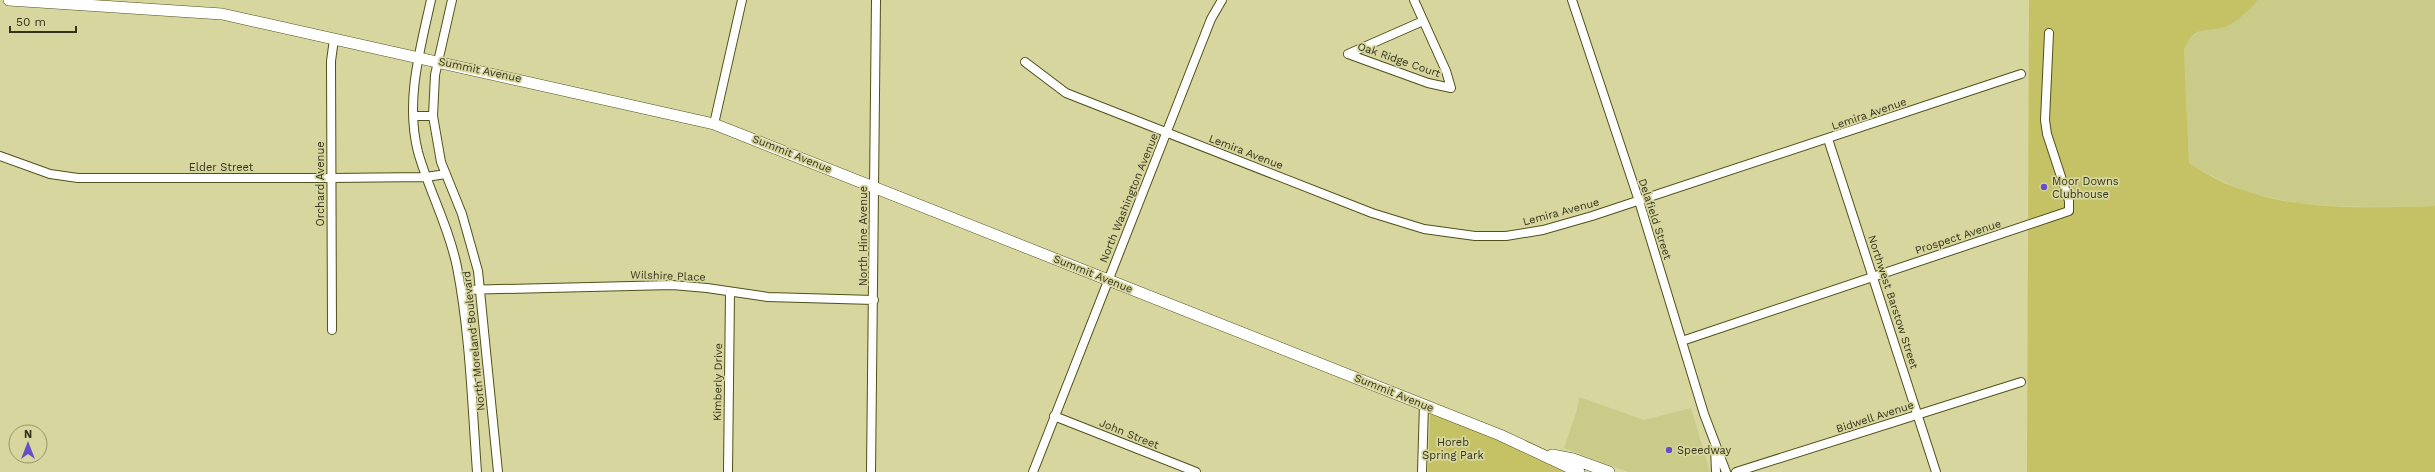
<svg xmlns="http://www.w3.org/2000/svg" width="2435" height="472" font-family="'Work Sans',sans-serif">
	<rect width="100%" height="100%" fill="#d7d69e"/>
	<path fill="#caca89" d="M2258 0H2435V206L2371 207 2306 205 2247 193 2202 171 2189 163 2184 49 2189 40 2202 29 2228 26Z
		M1579 397 1644 420 1691 408 1710 472H1628L1564 448 1577 410Z"/>
	<path fill="#c4c265" d="M2029 0H2258C2250 8 2238 22 2227 26 2207 34 2197 22 2184 49L2189 163C2263 214 2349 208 2435 206V472H2027Z
		M1430 414 1497 439 1567 472H1428Z"/>
	<g fill="none" stroke-linecap="round" stroke-linejoin="round">
		<g stroke="#51501a" stroke-width="10">
			<path id="minor" d="M431 0C420 50 405 101 418 152 429 191 449 227 457 267 470 334 472 404 477 472
				M452 0 435 75 433 116 441 162 462 214 478 271 498 472
				M1572 0 1639 201 1704 414 1726 472
				M1348 54 1428 83 1451 88 1446 71 1414 0
				M1348 54 1423 21
				M1025 62 1066 93 1372 213 1424 229 1475 236H1506L1543 230 1592 216 2021 74
				M414 116H433
				M714 124 742 0
				M1828 139 1936 472
				M0 156 50 174 78 178H331L426 177 446 174
				M461 290 672 285 707 288 768 297 874 300
				M332 330 331 61 334 39
				M1682 341 2069 211V201L2047 134 2045 120 2049 33
				M1054 416 1196 472
				M1715 448 1716 472
				M728 472 730 292
				M871 472 876 0
				M1033 472 1211 19 1222 0
				M1422 472 1424 404
				M1736 472 2021 382"/>
		</g>
		<g stroke="#51501a" stroke-width="12">
			<path id="major" d="M9 0 222 14 714 124 1500 435 1579 472
				M1552 455 1573 459 1609 472"/>
		</g>
		<use href="#minor" stroke="#fff" stroke-width="8"/>
		<use href="#major" stroke="#fff" stroke-width="11"/>
	</g>
	<g fill="#664ec7" stroke="#d7d69e" stroke-width="1.5">
		<circle cx="2044" cy="187" r="4"/>
		<circle cx="1669" cy="450" r="4"/>
	</g>
	<g text-anchor="middle" dominant-baseline="central" stroke-width="3.5" stroke-linejoin="round" paint-order="stroke">
		<g font-size="11" fill="#33331d" stroke="#d7d69e">
			<text transform="translate(1399 60) rotate(19)">Oak Ridge Court</text>
			<text transform="translate(480 70) rotate(12)">Summit Avenue</text>
			<text transform="translate(1869 114) rotate(-19)">Lemira Avenue</text>
			<text transform="translate(1246 152) rotate(21)">Lemira Avenue</text>
			<text transform="translate(792 154) rotate(22)">Summit Avenue</text>
			<text x="221" y="167">Elder Street</text>
			<text transform="translate(320 184) rotate(-90)">Orchard Avenue</text>
			<text transform="translate(1129 198) rotate(-68)">North Washington Avenue</text>
			<text transform="translate(1561 212) rotate(-15)">Lemira Avenue</text>
			<text transform="translate(1655 219) rotate(72)">Delafield Street</text>
			<text transform="translate(863 236) rotate(-90)">North Hine Avenue</text>
			<text transform="translate(1958 237) rotate(-18)">Prospect Avenue</text>
			<text transform="translate(1093 274) rotate(22)">Summit Avenue</text>
			<text transform="translate(668 276) rotate(2)">Wilshire Place</text>
			<text transform="translate(1893 302) rotate(72)">Northwest Barstow Street</text>
			<text transform="translate(474 341) rotate(-96)">North Moreland Boulevard</text>
			<text transform="translate(718 382) rotate(-89)">Kimberly Drive</text>
			<text transform="translate(1394 393) rotate(22)">Summit Avenue</text>
			<text transform="translate(1875 417) rotate(-18)">Bidwell Avenue</text>
			<text transform="translate(1129 434) rotate(22)">John Street</text>
		</g>
		<g font-size="11" fill="#33331d" stroke="#d7d69e" text-anchor="start">
			<text x="2052" y="181">Moor Downs<tspan x="2052" dy="13">Clubhouse</tspan></text>
			<text x="1677" y="450">Speedway</text>
		</g>
		<g font-size="11" fill="#31311a" stroke="#d7d69e">
			<text x="1453" y="442">Horeb<tspan x="1453" dy="13">Spring Park</tspan></text>
		</g>
	</g>
	<g transform="translate(28 444)"><circle r="19" fill="#d7d69e" stroke="#95956a"/>
	<path d="M0-3L7 15L0 10L-7 15Z" fill="#664ec7"/>
	<text y="-6" font-size="11" font-weight="bold" text-anchor="middle" fill="#33331d">N</text>
	</g>
	<path d="M10 26v6h66v-6" fill="none" stroke="#33331d" stroke-width="2"/>
	<text x="16" y="26" font-size="12" fill="#33331d" stroke="#d7d69e" stroke-width="3" paint-order="stroke">50 m</text>
</svg>
